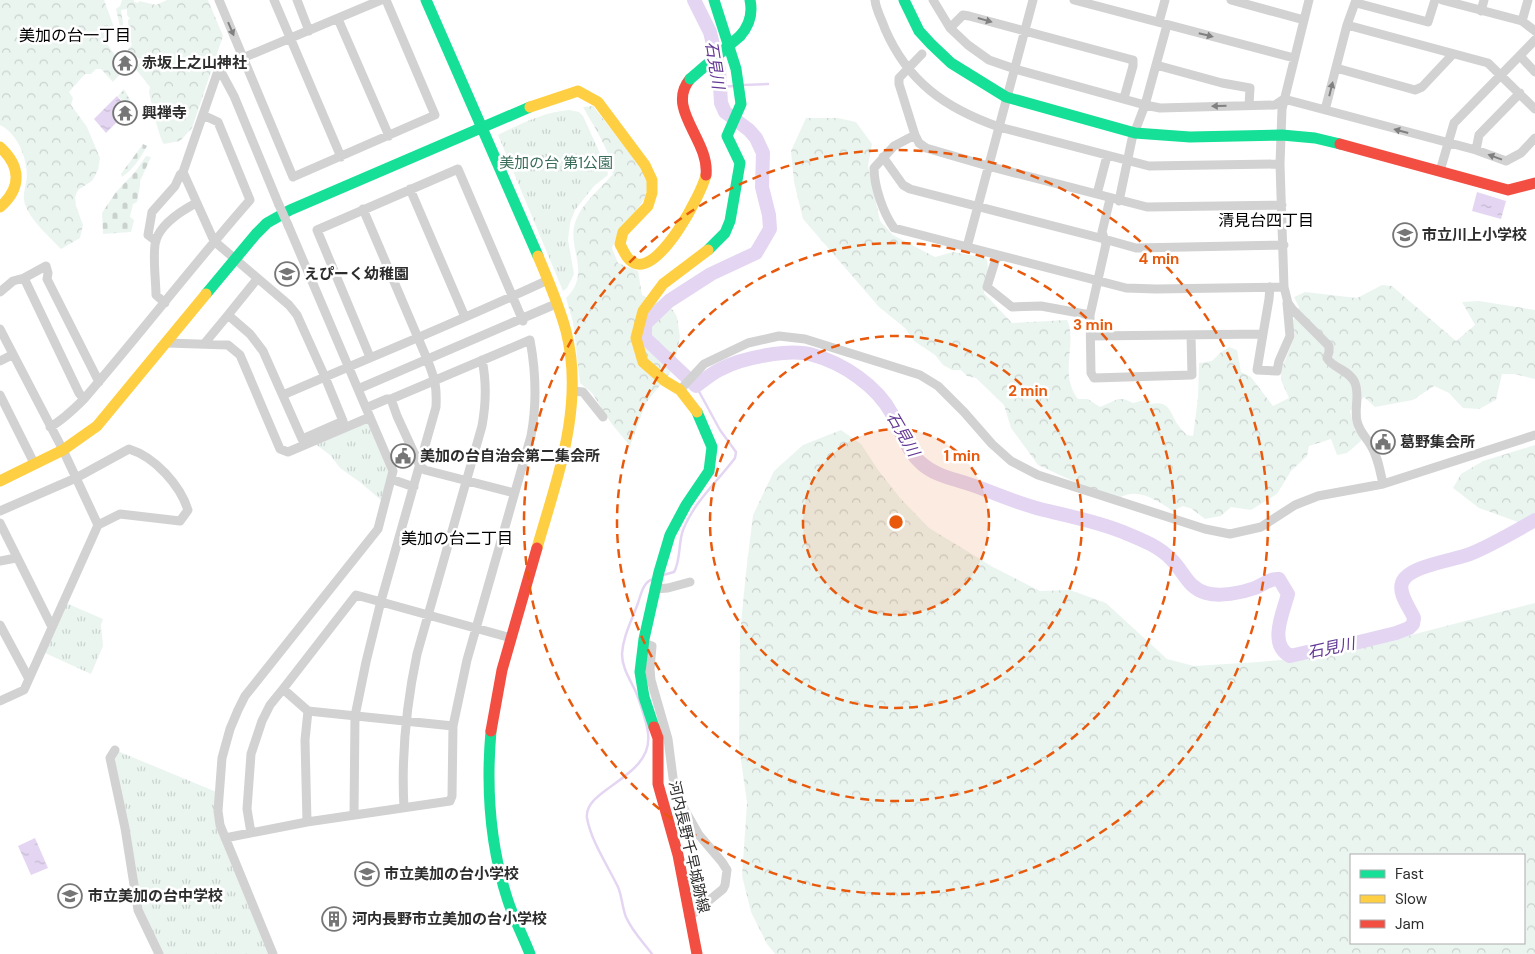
<svg xmlns="http://www.w3.org/2000/svg" width="1535" height="954" font-family="'DM Sans','Noto Sans JP',sans-serif">
	<defs>
		<pattern id="forest-crowns" width="20" height="18" patternUnits="userSpaceOnUse" patternTransform="scale(1.25)"><rect width="20" height="18" fill="#ebf5f0"/><path d="M2 6a3 3 0 1 1 6 0M12 15a3 3 0 1 1 6 0" fill="none" stroke="#cad2ce"/></pattern>
		<pattern id="cemetery-stones" width="16" height="16" patternUnits="userSpaceOnUse" patternTransform="scale(1.25)"><rect width="16" height="16" fill="#ebf5f0"/><path d="M2 7V4a2 2 0 0 1 4 0v3zM10 15v-3a2 2 0 0 1 4 0v3z" fill="#cad2ce"/></pattern>
		<pattern id="park-tufts" width="24" height="20" patternUnits="userSpaceOnUse" patternTransform="scale(1.25)"><rect width="24" height="20" fill="#ebf5f0"/><path d="M3 7l-1-3M5 7V3M7 7l1-3M15 17l-1-3M17 17v-4M19 17l1-3" fill="none" stroke="#cad2ce"/></pattern>
		<pattern id="garden-dots" width="8" height="8" patternUnits="userSpaceOnUse" patternTransform="scale(1.25)"><rect width="8" height="8" fill="#ebf5f0"/><path d="M2 2h.1M6 6h.1" fill="none" stroke="#cad2ce" stroke-width="1.8" stroke-linecap="round"/></pattern>
		<pattern id="water-ripples" width="26" height="14" patternUnits="userSpaceOnUse" patternTransform="scale(1.25)"><rect width="26" height="14" fill="#e4d6f2"/><path d="M2 4q2-2 4 0t4 0M15 11q2-2 4 0t4 0" fill="none" stroke="#c4b8d0"/></pattern>
	</defs>
	<rect width="100%" height="100%" fill="#fff"/>
	<path fill="url(#forest-crowns)" fill-rule="evenodd" d="M0 0H104L115 30 107 33C102 46 119 55 123 67L121 73 113 82 101 69H96L91 74H85L69 92 73 98 71 105 87 127 100 158 98 170 92 181 78 190 75 197 76 206 83 225 80 238 61 249C50 237 27 218 24 200 23 193 26 184 27 177 27 158 18 134 0 125Z
		M122 0H134V2L138 3 139 1 156 5 167 0H208L223 36 192 128 180 141 164 144C159 138 151 102 149 92L150 87 134 67 141 63V60L137 57 129 61 128 49 132 45 129 37 128 20 130 19 127 15V9L121 10 124 31H121L116 9 120 6Z
		M593 106 645 172 648 185 645 198 634 214 620 228 612 248 618 263 638 271 642 295 673 310 677 317 680 337 674 368 646 403 630 446 611 423 592 393 580 383 573 322 566 298C593 272 565 247 576 220 583 202 600 189 613 174 611 151 594 127 583 107Z
		M806 118H838L856 122 872 144 868 166 880 221 893 235 935 257 953 252 986 258C991 268 984 282 984 293L1012 323 1067 320C1078 342 1058 373 1078 399H1088L1100 407 1118 399H1124L1133 403 1145 400 1151 404C1170 400 1170 413 1178 425 1181 429 1184 432 1187 435L1193 436 1198 398 1199 363 1212 361 1220 353 1229 347 1237 350 1241 372 1251 377 1273 406 1289 398 1281 380V370L1295 336 1293 321 1299 307 1294 297 1305 292 1357 298 1382 285 1392 286 1456 341 1475 325 1462 302 1479 301 1535 310V379L1514 374H1502L1496 400 1479 409 1463 408 1449 393 1434 386 1413 400 1375 407 1364 397 1350 411 1355 431 1361 436V441L1347 453 1337 455 1331 439 1309 446 1307 456 1291 471 1277 494 1251 510 1231 507 1221 516 1205 519 1192 509 1183 506 1173 511C1156 500 1138 487 1119 498L1101 494 1038 465 1011 428 1004 405 976 378 967 376 961 370H952L943 365 935 355 914 341 905 328 879 307 803 219 794 182 791 151Z
		M841 430 861 444 878 470 900 498 929 528 993 567 1040 591 1070 590 1106 603 1167 659 1194 666 1258 662 1334 655 1535 603V954H775L767 944 751 912 742 876 747 803 739 746 740 634 746 572 753 515 774 471 803 445ZM1351 855H1524V943H1351Z
		M1535 445V524L1518 522 1479 508 1453 488 1461 474 1483 461Z"/>
	<path fill="url(#cemetery-stones)" d="M143 144 147 146C141 157 133 170 122 177L121 174Z
		M146 156 151 157 140 181V186L137 202 133 204 130 217 134 220 131 232 103 234 102 213 116 192 135 172Z"/>
	<path fill="url(#park-tufts)" d="M569 110 579 112 583 116 607 169 608 175 594 186 575 210 570 223 568 240 574 274 567 288 563 291 498 135C520 124 544 112 569 110Z
		M366 421 370 423 391 471 382 501 361 483 340 468 330 455 315 444Z
		M66 603 103 619 101 625 103 646 91 674 45 653Z
		M115 750 219 793 218 811 273 954H160L138 910 110 758Z"/>
	<path fill="url(#garden-dots)" d="M124 89 132 103 128 108 118 96Z"/>
	<path fill="url(#water-ripples)" d="M117 96 129 110 106 133 94 119Z
		M1477 192 1506 201 1501 219 1472 211Z
		M35 838 48 868 31 875 18 846Z"/>
	<g fill="none" stroke-linecap="round" stroke-linejoin="round">
		<path stroke="#e4d6f2" stroke-width="2.5" d="M742 85 768 84
			M720 87 734 86
			M663 575 674 572C681 560 678 544 683 530 694 502 717 482 735 458L736 452 720 430 696 386
			M652 954C643 942 632 931 626 917 622 907 622 896 618 887 608 866 591 841 587 818 583 788 654 778 648 733 647 723 639 699 635 690 629 678 622 667 622 654 623 636 632 620 638 603 641 594 643 582 653 579"/>
		<path stroke="#e4d6f2" stroke-width="14" d="M694 0 710 32 719 70 721 103 725 112 749 130 756 138 763 153 762 187 769 215 770 229 756 253 711 274 669 301 645 324V338L696 386C704 380 712 373 721 369 741 358 790 348 813 355 843 363 877 386 892 414 901 430 907 451 921 463 935 476 955 479 972 485 995 493 1017 503 1040 509 1068 516 1096 521 1123 532 1140 539 1159 546 1172 560 1184 572 1188 588 1206 593 1220 597 1241 593 1255 588 1262 585 1271 578 1279 579L1288 594C1283 613 1268 644 1290 656L1320 649 1351 644 1396 633 1409 628 1413 624 1414 618C1410 608 1398 594 1402 583 1407 566 1455 560 1470 554 1492 545 1514 532 1535 520"/>
		<path stroke="#d2d2d2" stroke-width="9" d="M219 0 293 177 435 115 386 0
			M274 0 341 157
			M297 0 309 31
			M875 0C876 10 882 20 885 29 908 82 945 108 999 127L1149 166 1280 164
			M933 0 950 28 968 45 989 60 1015 69 1145 105 1160 108 1275 105 1284 99 1476 150 1506 161 1521 153 1535 138
			M1074 0 1294 58
			M1231 0 1304 20
			M1309 0 1282 109 1280 164 1284 287 1288 303 1293 310 1329 346V352L1327 358C1332 368 1350 370 1355 383 1360 396 1354 408 1357 421 1359 431 1365 436 1370 444 1378 456 1380 471 1383 484
			M1356 0 1360 4 1428 22 1435 0
			M1442 0 1522 21 1535 31
			M1481 11 1484 0
			M338 19 389 136
			M1522 21 1528 0
			M1159 22 1165 0
			M1347 25 1488 63 1535 109
			M950 28 963 15 969 16 1129 59 1133 60V66L1124 98
			M922 54 899 78V84L915 135 919 143 926 148 988 166 1147 207 1282 205
			M1520 56 1535 72
			M1156 65 1222 83 1250 88 1249 105
			M219 68 234 96 279 205
			M1336 68 1415 90 1422 87 1453 54
			M1325 110 1347 25 1356 0
			M915 135 894 146 874 168C874 186 883 213 894 228L1126 288 1156 289 1284 287
			M1476 150 1479 135 1520 93
			M883 157 903 185 910 189 1104 239 1136 248 1284 245
			M1440 171 1454 123 1535 40
			M410 189 465 317
			M1097 194 1107 156
			M1110 199 1102 232 1106 244 1090 315 1091 373 1094 378 1192 375 1191 335
			M1119 201 1132 139 1145 105 1167 25
			M288 225 366 408
			M156 241 148 235 152 212 175 186 180 175 183 172
			M967 247 1033 0
			M997 255 987 287 1012 307 1041 306 1090 315
			M24 278 79 393 84 399
			M257 279 228 315 250 334 263 351 302 439 343 421 325 377 297 315 289 305 214 241 183 172 219 68 381 0
			M0 292 13 281 24 278 46 266 48 273 47 279 99 382
			M165 303 156 295C156 281 152 252 156 240 161 224 183 210 196 203
			M0 329 63 450 98 525
			M1263 334 1257 370 1277 371 1279 361 1290 336 1287 303
			M1091 336 1263 334 1269 299 1270 287
			M167 343 228 345 240 355 280 449 288 452 370 417
			M204 344 228 315
			M370 357 317 230 458 169 523 321
			M0 361 12 355
			M358 389 551 306
			M680 390 704 364 748 343 779 336 805 339 920 375 938 386 964 412 992 444 1011 461 1038 475 1205 529 1230 534 1261 527 1295 505 1318 496 1383 484 1535 435
			M573 391 583 392 603 417
			M0 395 32 459
			M283 395C371 357 460 321 548 280
			M50 427C63 420 74 409 84 399 141 333 193 265 250 200L218 122 203 115
			M391 479 414 487
			M0 511 76 478 129 449C155 457 180 485 188 510L180 521 120 514 98 525 24 690 0 701
			M0 523 52 627
			M0 561 16 558
			M654 589 668 588 690 582
			M0 625 29 679
			M647 655 649 645 652 646 650 669 651 680 668 739 675 793 699 835 722 862 727 870 725 885 723 889 689 917
			M283 689 308 711
			M115 750 110 758 125 828 138 910 159 954
			M404 808C401 754 406 706 417 654L482 426C486 404 487 383 482 360
			M354 815 355 716 366 662 381 601 436 407C437 386 435 379 427 359L363 209
			M307 822 305 740 308 711 453 726
			M251 833 247 809 251 754 262 721 270 705 283 689 356 595 511 638
			M225 838 307 822 450 801 452 796 453 726 467 660 531 436C537 404 536 372 530 340L391 399 397 416 420 466 425 470 514 493
			M273 954 220 825 218 811 222 758 230 729 238 710 245 696 378 529 393 471 366 408 387 399H391"/>
		<path stroke="#16e098" stroke-width="11" d="M426 0 538 256
			M904 0 919 31 931 44 951 63 1006 97 1135 133 1190 137 1282 135 1315 138 1340 144
			M740 36C750 25 753 14 750 0
			M708 250 725 233 730 221 740 163 727 136 741 104 736 69 714 0
			M206 294 256 234 267 223 290 210 530 107
			M654 727 644 697 640 672 644 639 659 572 670 535 686 505 709 471 712 447 697 412
			M491 731C486 788 490 846 508 901 514 919 523 936 530 954"/>
		<path stroke="#ffcf43" stroke-width="11" d="M530 107 578 91 598 102 645 165 652 180V193L648 206 623 232 620 244C624 252 628 262 637 264 662 269 701 195 706 175
			M0 147C21 166 22 188 0 207
			M697 412 680 390 665 381 643 362 636 338 643 311 663 284 708 250
			M0 481 63 450 97 426 206 294
			M537 548C557 478 585 405 566 331 559 305 548 280 538 256"/>
		<path stroke="#f24e42" stroke-width="11" d="M690 79C665 109 710 140 706 175
			M1340 144 1508 190 1535 183
			M654 727 658 738V784L678 855 697 954
			M491 731 502 670 537 548"/>
		<path stroke="#d2d2d2" stroke-width="9" d="M279 205 288 225"/>
		<path stroke="#16e098" stroke-width="11" d="M690 79 740 36"/>
	</g>
	<defs><path id="oneway-solid" d="M-6-.8H1V-3.2L6.5 0L1 3.2V.8H-6Z" transform="scale(1.25)"/></defs>
	<g fill="#808080">
		<use href="#oneway-solid" transform="translate(985 20) rotate(16)"/>
		<use href="#oneway-solid" transform="translate(231 29) rotate(67)"/>
		<use href="#oneway-solid" transform="translate(1206 35) rotate(14)"/>
		<use href="#oneway-solid" transform="translate(1331 89) rotate(-76)"/>
		<use href="#oneway-solid" transform="translate(1219 106) rotate(178)"/>
		<use href="#oneway-solid" transform="translate(1401 131) rotate(-165)"/>
		<use href="#oneway-solid" transform="translate(1495 157) rotate(-160)"/>
	</g>
	<circle cx="896" cy="522" r="93" fill="#e8590c" fill-opacity=".12"/>
	<g fill="none" stroke="#e8590c" stroke-width="2.5" stroke-dasharray="9 6">
		<circle cx="896" cy="522" r="93"/>
		<circle cx="896" cy="522" r="186"/>
		<circle cx="896" cy="522" r="279"/>
		<circle cx="896" cy="522" r="372"/>
	</g>
	<defs>
		<g id="temple-ring" transform="scale(1.25)"><circle r="9.5" fill="#fff" stroke="#767676" stroke-width="1.5"/><path d="M0-6L5-2H3V0L6.5 2.5H4V6H1.5V3h-3V6H-4V2.5H-6.5L-3 0V-2H-5Z" fill="#767676"/></g>
		<g id="school-ring" transform="scale(1.25)"><circle r="9.5" fill="#fff" stroke="#767676" stroke-width="1.5"/><path d="M0-5L7-2L0 1L-7-2ZM-4 1L0 2.5L4 1V4Q0 6-4 4Z" fill="#767676"/></g>
		<g id="civic-ring" transform="scale(1.25)"><circle r="9.5" fill="#fff" stroke="#767676" stroke-width="1.5"/><path d="M-.6-6.5H3V-4.5H.6V-3L4-1V1h2V6H-6V1h2V-1L-.6-3ZM-1.2 2.5V6h2.4V2.5Z" fill="#767676"/></g>
		<g id="building-ring" transform="scale(1.25)"><circle r="9.5" fill="#fff" stroke="#767676" stroke-width="1.5"/><path d="M-4-6H4V6H1V3H-1V6H-4ZM-2.5-4.3h1.7v1.8h-1.7ZM.8-4.3h1.7v1.8H.8ZM-2.5-1h1.7V.8h-1.7ZM.8-1h1.7V.8H.8Z" fill="#767676"/></g>
	</defs>
	<g fill-rule="evenodd">
		<use href="#temple-ring" x="125" y="63"/>
		<use href="#temple-ring" x="125" y="113"/>
		<use href="#school-ring" x="1405" y="235"/>
		<use href="#school-ring" x="287" y="274"/>
		<use href="#civic-ring" x="1383" y="442"/>
		<use href="#civic-ring" x="403" y="456"/>
		<use href="#school-ring" x="367" y="874"/>
		<use href="#school-ring" x="70" y="896"/>
		<use href="#building-ring" x="334" y="919"/>
	</g>
	<g text-anchor="middle" dominant-baseline="central" stroke-width="5" stroke-linejoin="round" paint-order="stroke">
		<g font-size="15" font-weight="bold" fill="#2d2d2d" stroke="#fff" text-anchor="start">
			<text x="142" y="63">赤坂上之山神社</text>
			<text x="142" y="113">興禅寺</text>
			<text x="1422" y="235">市立川上小学校</text>
			<text x="304" y="274">えぴーく幼稚園</text>
			<text x="1400" y="442">葛野集会所</text>
			<text x="420" y="456">美加の台自治会第二集会所</text>
			<text x="384" y="874">市立美加の台小学校</text>
			<text x="88" y="896">市立美加の台中学校</text>
			<text x="352" y="919">河内長野市立美加の台小学校</text>
		</g>
		<g font-size="15" fill="#386c58" stroke="#fff">
			<text x="556" y="163">美加の台 第1公園</text>
		</g>
		<g font-size="15" fill="#2d2d2d" stroke="#fff">
			<text transform="translate(689 847) rotate(77)">河内長野千早城跡線</text>
		</g>
		<g font-size="16" fill="#000" stroke="#fff">
			<text x="75" y="35">美加の台一丁目</text>
			<text x="1266" y="220">清見台四丁目</text>
			<text x="457" y="538">美加の台二丁目</text>
		</g>
		<g font-size="16" font-style="italic" fill="#633794" stroke="#fff">
			<text transform="translate(715 65) rotate(81)">石見川</text>
			<text transform="translate(903 434) rotate(60)">石見川</text>
			<text transform="translate(1331 648) rotate(-12)">石見川</text>
		</g>
	</g>
	<circle cx="896" cy="522" r="8" fill="#e8590c" stroke="#fff" stroke-width="2.5"/>
	<g font-size="15" text-anchor="middle" font-weight="bold" fill="#e8590c" stroke="#fff" stroke-width="5" stroke-linejoin="round" paint-order="stroke">
		<text x="1159" y="264">4 min</text>
		<text x="1093" y="330">3 min</text>
		<text x="1028" y="396">2 min</text>
		<text x="962" y="461">1 min</text>
	</g>
	<rect x="1350" y="854" width="175" height="90" fill="#ffffff" stroke="#ababab"/>
	<rect x="1360" y="870" width="25" height="8" fill="#16e098" stroke="#ababab"/>
	<text x="1395" y="879" font-size="15" fill="#2d2d2d">Fast</text>
	<rect x="1360" y="895" width="25" height="8" fill="#ffcf43" stroke="#ababab"/>
	<text x="1395" y="904" font-size="15" fill="#2d2d2d">Slow</text>
	<rect x="1360" y="920" width="25" height="8" fill="#f24e42" stroke="#ababab"/>
	<text x="1395" y="929" font-size="15" fill="#2d2d2d">Jam</text>
</svg>
